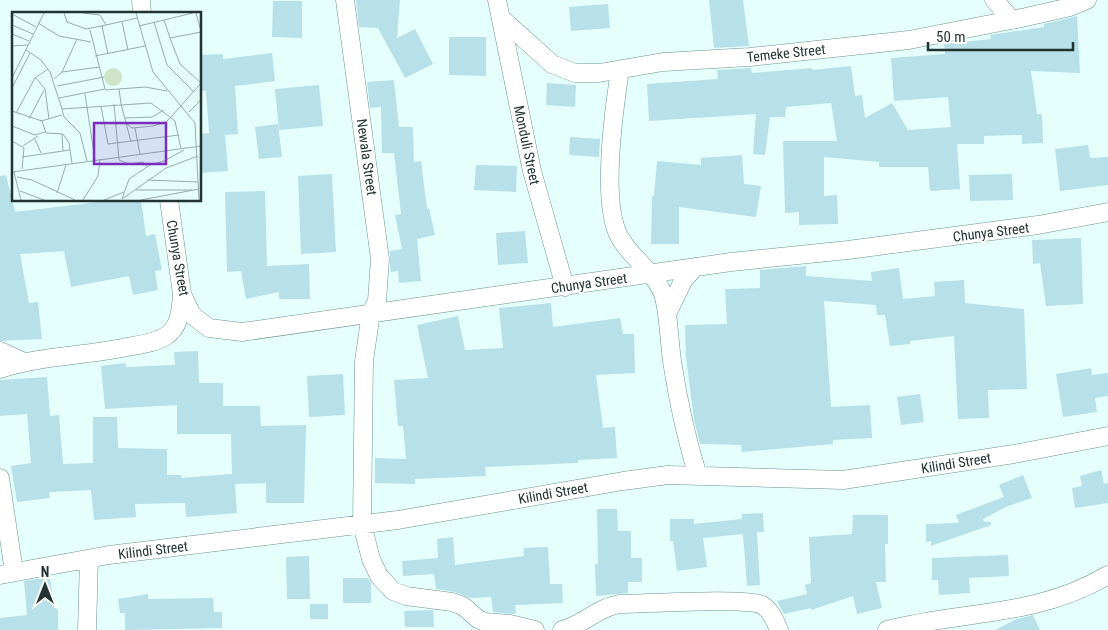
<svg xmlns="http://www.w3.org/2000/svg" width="1108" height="630" font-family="'Roboto Condensed',sans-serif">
	<rect width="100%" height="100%" fill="#e5fffc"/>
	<path fill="#b7e0e9" d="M356 0H400L397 38 415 29 433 64 405 78 378 28 359 27Z
		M709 0H743L749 46 714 48Z
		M273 1H302V38L272 37Z
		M608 4 610 28 571 31 569 7Z
		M1077 16 1080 73 1031 71 1037 114H1042L1043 143 1022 144V135L984 136V144H957L960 189 930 191 928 167H879V162L824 157V196L837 195 838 224 799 225V212L785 213 783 141H837L831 103 786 107 785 117H770L765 155 753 154 756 114 649 121 647 84 718 79 717 70 751 68 752 73 812 68V70L851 66 855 96 862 95 865 118 892 103 908 130 951 127 948 97 894 101 891 58 945 54 944 44 991 39 990 35 1044 27V24Z
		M449 37H486V76L449 75Z
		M272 53 275 81 235 86 238 134 225 135 228 171 200 173V134L209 133 206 91H200V55L223 54V59Z
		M394 80 399 127H413L414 162 421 161 427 209 429 208 435 235 417 239 421 281 399 283 398 271 391 272 390 266V251L402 249 395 215 401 214 394 153H382L381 107 370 108 367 82Z
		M547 83 576 85 575 107 546 105Z
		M319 85 323 126 279 130 275 89Z
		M278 124 282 157 259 159 255 127Z
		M570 137 600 139 599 157 569 155Z
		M1088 145 1090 158 1108 157V185L1060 191 1055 149Z
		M742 155 744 184 761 186 756 217 679 207V244H651L652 196H654L657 161 701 165V158Z
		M476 165 517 166 516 192 474 190Z
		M332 174 336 252 301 254 298 176Z
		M1012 174 1013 200 970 201 969 175Z
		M6 175 15 212 114 200H141L146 236 155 234 162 270 155 271 158 290 133 295 129 276 71 287 64 251 20 254 29 303 38 302 42 339 0 341V176Z
		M265 191 267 266 309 264 310 299H279V292L246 299 241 271 227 272 225 192Z
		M525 231 528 263 498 265 496 233Z
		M1081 238 1083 304 1046 306 1040 263 1033 264 1032 240Z
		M806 266V276L872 281 871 272 899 268 903 299 935 296 934 282 964 280 965 303 1024 309 1027 389 988 390 989 418 958 419 954 336 910 341V344L890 346 885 315H877L876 305 824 301 831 407 870 405 872 438 833 440V444L742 452 741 445 700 444 694 420 686 357 685 325 727 324 725 289 760 288V270Z
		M551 303 553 327 620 318 623 334H634L635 373 596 375 603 428 615 427 617 458 578 460V463L485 467 486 476 415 479V484L375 483V458L406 459 403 426H398L394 380 428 378 417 325 458 316 465 350 503 348 499 308Z
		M198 351 199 383H223V406H260L261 426 306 425 304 503H266V483L235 484 237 513 186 517 185 503 135 504 136 517 94 520 91 490 49 492 50 498 17 502 11 466 31 463 27 414 0 416V380L47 377 50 416 59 415 63 464 93 463V417H117L118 448 167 449V475H181V478L232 474 231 434H177V405L105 409 101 366 126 363V367L175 365 174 352Z
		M1091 368 1092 375 1108 373V396L1095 398 1097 412 1063 417 1056 374Z
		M343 374 345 415 309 417 307 376Z
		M920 394 924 422 901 425 897 397Z
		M1101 470 1104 484 1108 483V503L1075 508 1072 488 1082 486 1080 476Z
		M1023 475 1032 498 1008 506 983 519 984 522H991V525L931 546V541L926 542V524L959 523 956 515 1004 497 999 485Z
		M597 509H617L618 531H631V558H642V582H628V593L596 596 595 564H598Z
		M763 513 764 532H757L760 585 747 586 743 534 703 538 707 567 677 571 673 541H670V519H694V524L742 519V514Z
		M853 515H888V544H885L886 582H876L882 608 857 614 853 596 811 610V608L784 614 777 601 807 594 805 585 811 583 809 537 852 534Z
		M453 537 455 565 524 556V548L548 547 550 584H562L563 603 515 605 516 613 513 614 493 612 491 597 471 598 455 592 436 589 434 574 403 576 402 561 438 558 437 539Z
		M1008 555 1009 576 969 578 970 593 939 595 938 580H932V558Z
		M309 556 310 599H287L286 557Z
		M50 577 54 608H58V630H0V618L27 615 24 581Z
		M343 578H368L371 583V603H343Z
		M148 594V599L213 598 214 612H222V628L125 630V613H120L118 599Z
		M310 604H328V619H310Z
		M433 610 434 627H405L404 611Z
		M1033 615 1040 630H995L1017 619Z"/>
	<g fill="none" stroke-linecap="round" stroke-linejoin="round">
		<g stroke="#6c9490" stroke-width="19">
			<path id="street" d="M141 0 142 14
				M345 0 380 259 377 301 371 313 364 361 362 524 371 559 379 576 393 591 406 596 452 602 463 606 478 619 485 622 510 624 535 630
				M497 0 532 171 565 287
				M994 0 1012 20
				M501 18 552 64 575 73H599L663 62 750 57 909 40 1026 17 1070 7 1087 0
				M620 70C614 109 601 202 619 236 630 258 657 273 664 297 669 318 669 339 672 361 678 400 686 438 698 476
				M169 200 182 294 192 315 209 328 242 332 731 262 848 250 1038 225 1108 212
				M668 312 683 281 695 267
				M0 351 24 362
				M0 369C39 356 82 356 122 348 137 345 153 344 166 336 180 327 181 309 182 294
				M0 478 14 572
				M0 575 109 555 398 520 623 481 668 475 843 480 1014 454 1108 436
				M87 630 89 559
				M562 630C583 625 597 608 619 604 642 604 748 597 762 605 771 610 775 621 779 630
				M887 630C965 610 1035 618 1108 575"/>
		</g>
		<use href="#street" stroke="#fff" stroke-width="18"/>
	</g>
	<g text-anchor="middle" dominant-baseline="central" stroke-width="4" stroke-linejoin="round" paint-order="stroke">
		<g font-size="14" fill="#223331" stroke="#fff">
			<text transform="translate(786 53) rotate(-6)">Temeke Street</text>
			<text transform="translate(527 145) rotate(78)">Monduli Street</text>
			<text transform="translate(367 157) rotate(82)">Newala Street</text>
			<text transform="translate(991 232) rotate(-7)">Chunya Street</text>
			<text transform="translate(178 258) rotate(80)">Chunya Street</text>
			<text transform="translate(589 283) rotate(-8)">Chunya Street</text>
			<text transform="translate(956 463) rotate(-9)">Kilindi Street</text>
			<text transform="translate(553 493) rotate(-10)">Kilindi Street</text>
			<text transform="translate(153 550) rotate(-7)">Kilindi Street</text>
		</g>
	</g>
	<g transform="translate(12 12)">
		<rect width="189" height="189" fill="#e5fffc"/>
		<path d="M92 65a9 9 0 1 1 18 0a9 9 0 1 1-18 0Z" fill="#cfe3c9"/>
		<path fill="none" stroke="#97adab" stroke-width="1" d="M52 1 55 10 74 17 94 13M71 1 88 3 94 13 125 6M124 1 141 60 183 111 187 188M184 1 189 19M0 2 24 15M152 8 158 26 189 20M110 10 116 38M142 10 155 53 181 79M26 11 47 24 79 30M0 13 21 22M90 14 96 42M127 14 181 1M0 22 17 29M158 26 168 52 189 71M0 34 16 33M14 38 29 48 38 60 50 97 139 91 163 109 169 137M83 44 133 34M50 60 65 27M23 65 33 77 37 107M0 66 32 1M42 67 50 60 88 55M45 74 92 65M0 76 18 41M107 77 109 92M93 78 133 75 155 79M73 82 83 148M47 86 93 77 78 18M102 92 107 148 117 152 131 150 135 155M109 92 119 130M89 94 96 132 167 123M50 97 52 105 68 121 75 149M0 99 30 109 34 121 51 122 57 131 60 151M177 100 189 88M4 101 23 66 36 57M159 105 189 71M113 106 140 105 152 98M17 107 32 78M29 109 50 103M115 112 120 116 141 114 154 110 159 105M0 114 23 123 33 120M123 116 128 142M50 122 51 139M23 127 29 141M0 129 12 136 10 157M11 134 26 124M10 145 58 138M0 160 189 134M2 160 9 188M5 165 20 168 63 188M135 168 186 170M124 178H180M8 179 32 188M45 181 54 153M110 187 154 156 186 144M110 187 117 167 138 153 152 149 172 138M71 188 86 164 88 147M92 188 112 180M129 188 187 177"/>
		<path fill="#7b2cbf" fill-opacity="0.15" stroke="#7b2cbf" stroke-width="2.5" d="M82 111H154V152H82Z"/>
		<rect width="189" height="189" fill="none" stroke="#223331" stroke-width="2.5"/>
	</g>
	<g transform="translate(45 585)" stroke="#ffffff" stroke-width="4" paint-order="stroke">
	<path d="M0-4L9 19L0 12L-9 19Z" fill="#223331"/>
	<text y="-8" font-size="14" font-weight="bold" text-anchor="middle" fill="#223331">N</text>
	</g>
	<path d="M928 42v8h145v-8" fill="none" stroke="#223331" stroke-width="2.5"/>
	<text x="936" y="42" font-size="15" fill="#223331" stroke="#ffffff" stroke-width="4" paint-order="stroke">50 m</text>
</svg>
